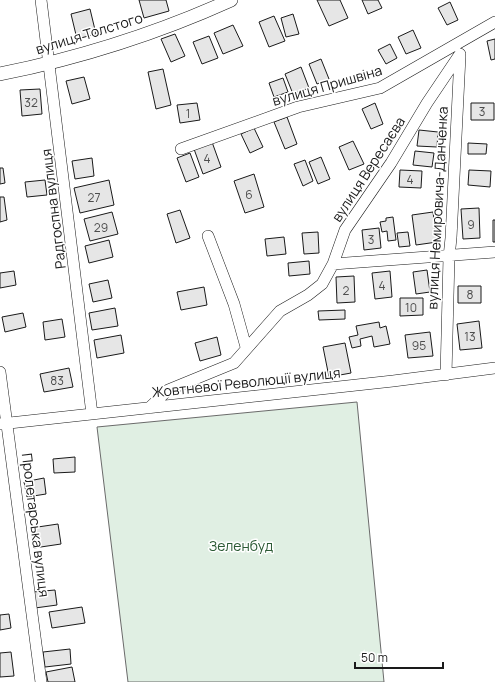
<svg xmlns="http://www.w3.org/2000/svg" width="495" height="682" font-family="Manrope,sans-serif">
	<rect width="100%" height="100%" fill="#fff"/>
	<path fill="#e0efe3" stroke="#6a6a6a" d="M357 402 384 682H128L97 427Z"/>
	<path fill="#e6e6e6" stroke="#1a1a1a" d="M139 0H166L169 11 144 18Z
		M317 0H340L348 18 329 26Z
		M362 0H378L382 8 368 14Z
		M450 2 458 20 447 25 438 8Z
		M90 9 96 34 77 39 71 14Z
		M293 14 299 34 286 37 281 18Z
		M274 16 285 41 269 47 259 22Z
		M233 25 243 46 223 54 214 33Z
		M413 30 421 48 406 54 398 37Z
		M175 34 185 56 171 62 161 39Z
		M209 36 218 58 202 64 193 42Z
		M495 39V59L491 60 487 41Z
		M390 44 397 58 386 64 378 50Z
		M321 59 329 79 317 84 309 64Z
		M301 67 309 88 293 94 285 74Z
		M163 69 171 105 156 109 148 72Z
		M84 77 90 99 72 104 66 81Z
		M283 78 288 92 274 97 269 83Z
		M40 89 42 114 22 116 20 90Z
		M197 103 200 120 180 123 177 105Z
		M375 103 383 124 371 129 362 109Z
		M471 103H494V120H471Z
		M287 117 297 144 285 149 274 122Z
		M254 128 263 147 250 153 241 134Z
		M419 130 438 132 437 147 417 146Z
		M353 141 364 164 349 170 339 147Z
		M212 142 221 167 203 174 194 149Z
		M468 143 487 144 486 154H468Z
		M415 151 434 153 432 167 413 165Z
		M190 153 199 177 186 182 177 158Z
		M321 157 330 179 318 184 309 162Z
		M92 158 94 176 75 179 72 161Z
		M305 160 313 181 303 186 294 164Z
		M0 168H3L5 183 0 184Z
		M400 170 422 171 421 188 399 187Z
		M469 170 491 171 490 187 468 185Z
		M254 174 264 207 245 213 234 181Z
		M45 180 47 195 27 197 25 182Z
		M109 180 114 205 80 213 74 188Z
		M0 197H4L7 220 0 222Z
		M479 208 480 238 463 239 461 209Z
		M180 210 190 238 176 243 167 214Z
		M112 212 118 234 90 241 84 219Z
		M433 212 437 242 416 245 412 215Z
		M393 217 396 240 388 241 387 231 382 232 380 222 386 221V218Z
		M493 220H495V242H493Z
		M379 228 381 248 364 250 362 230Z
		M318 232 319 253 304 254 302 233Z
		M408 232 410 246 399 247 397 233Z
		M284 237 286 254 267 256 265 239Z
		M109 240 113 257 89 263 85 246Z
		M309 261 310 274 289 276 288 263Z
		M427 270 430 292 416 294 413 272Z
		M14 271 16 285 0 288V273Z
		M390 271 392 297 375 299 372 273Z
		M354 276 355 302 337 303 336 277Z
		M108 280 112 298 93 302 89 284Z
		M458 286H481V303H458Z
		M204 287 207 305 181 310 177 292Z
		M400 298H423V315L400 316Z
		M115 308 118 326 92 330 89 313Z
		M345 310V319L319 320 318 311Z
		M23 313 26 327 5 332 2 317Z
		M62 319 65 337 45 340 43 322Z
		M479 321 482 348 460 350 457 324Z
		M379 322 380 328 386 326 390 344 374 347 372 336 360 339 361 346 352 348 349 337 358 335 356 326Z
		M430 332 433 356 408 358 405 335Z
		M121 335 124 353 97 358 94 340Z
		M217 337 221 355 200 361 195 343Z
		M345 343 351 373 329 377 323 347Z
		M69 368 73 387 44 392 40 374Z
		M75 457V472L54 473 53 459Z
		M44 478 46 494 27 497 24 482Z
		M58 524 61 544 34 548 31 528Z
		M55 590 57 605 35 608 33 592Z
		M82 607 85 623 52 628 49 612Z
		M9 614 11 628 0 630V615Z
		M70 649 71 664 45 667 43 652Z
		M11 652 14 676 0 677V653Z
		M72 667 75 682H48L46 672Z"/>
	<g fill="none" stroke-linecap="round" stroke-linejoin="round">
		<g stroke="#1a1a1a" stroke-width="12">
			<path id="minor" d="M41 0 92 414
				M181 149 298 107 380 88 495 22
				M208 236 234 304 246 347
				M333 264 495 252
				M0 372 41 682
				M446 375 449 257 451 238 460 56
				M149 408 168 390 234 363 280 311 308 295 322 284 333 264 345 230 391 163 427 103 460 54
				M0 424 393 381 495 368"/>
		</g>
		<g stroke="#1a1a1a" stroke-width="14">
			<path id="tertiary" d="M0 74C79 58 158 33 231 0"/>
		</g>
		<use href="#minor" stroke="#fff" stroke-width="11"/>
		<use href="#tertiary" stroke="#fff" stroke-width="13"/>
	</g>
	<g text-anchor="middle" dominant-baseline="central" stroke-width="3" stroke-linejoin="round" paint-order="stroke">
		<g font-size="12" fill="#4d4d4d">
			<text x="31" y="102">32</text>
			<text x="482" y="111">3</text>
			<text x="188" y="113">1</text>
			<text x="207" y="158">4</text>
			<text x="410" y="179">4</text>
			<text x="249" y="194">6</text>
			<text x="94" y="197">27</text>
			<text x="471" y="224">9</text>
			<text x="101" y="227">29</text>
			<text x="371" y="239">3</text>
			<text x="382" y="285">4</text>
			<text x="346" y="290">2</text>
			<text x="470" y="294">8</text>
			<text x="411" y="307">10</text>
			<text x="470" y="336">13</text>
			<text x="419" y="345">95</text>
			<text x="57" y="380">83</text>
		</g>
		<g font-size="14" fill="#1a1a1a" stroke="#fff">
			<text transform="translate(89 33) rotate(-17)">вулиця Толстого</text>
			<text transform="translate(327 85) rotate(-16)">вулиця Пришвіна</text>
			<text transform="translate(368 169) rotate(-57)">вулиця Вересаєва</text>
			<text transform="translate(437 208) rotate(-87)">вулиця Немировича-Данченка</text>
			<text transform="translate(53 209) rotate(-97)">Радгоспна вулиця</text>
			<text transform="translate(246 382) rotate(-6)">Жовтневої Революції вулиця</text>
			<text transform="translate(36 525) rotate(83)">Пролетарська вулиця</text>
		</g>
		<g font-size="14" fill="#2b5a34" stroke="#fff">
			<text x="241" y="545">Зеленбуд</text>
		</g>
	</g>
	<path d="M355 662v6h88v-6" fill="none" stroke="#1a1a1a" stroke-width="2"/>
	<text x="361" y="662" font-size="12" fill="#1a1a1a" stroke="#ffffff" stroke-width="3" paint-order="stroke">50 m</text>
</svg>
